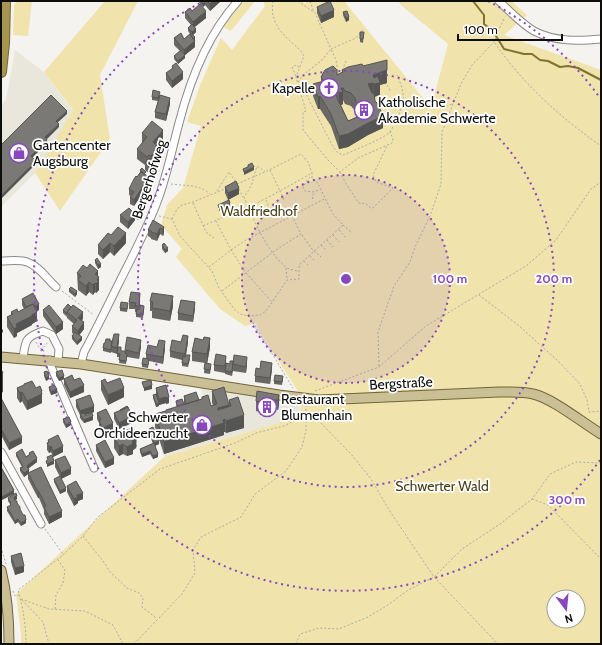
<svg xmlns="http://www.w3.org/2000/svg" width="602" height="645" font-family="Cabin,sans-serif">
	<rect width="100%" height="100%" fill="#f4f3f0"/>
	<path fill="#e9e7dc" d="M15 50 44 72 73 111 35 173 1 207V105L6 100Z
		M200 387 298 401 301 414 278 423 164 457 154 426 201 411 207 405Z"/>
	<path fill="#f0e3ab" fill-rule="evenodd" d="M17 1H32L28 36 13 35 14 6Z
		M105 1H138L100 75 110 139 60 211 35 173 73 110 44 72Z
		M244 1H255L231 31 223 27Z
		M263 1H301L305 4 307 1H344L431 108 448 44 401 5 398 1H511L527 15 504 35 601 70V644H21V634L16 594 164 457 278 423 301 413 298 391 259 331 256 323 245 326 220 309 176 257 182 249 161 225 167 205 183 188 201 126 187 122 200 85 221 38 232 50 265 6ZM554 597H578V621H554Z"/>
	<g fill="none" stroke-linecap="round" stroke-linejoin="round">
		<path stroke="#81722e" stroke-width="2" d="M473 1 484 15V24L493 31 504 49 524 54H532L540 60 548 61 560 67 568 66 578 68 601 80"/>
		<g stroke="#8c8b88" stroke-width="9">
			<path id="minor" d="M499 1C509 11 522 24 534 31 555 42 579 41 601 39
				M1 261C9 261 20 259 27 262 39 266 47 279 56 287
				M23 359C25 341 25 337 43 331L52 335 59 349 58 361
				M50 360V364L94 468
				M81 364 84 352C97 328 108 305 120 281 133 255 147 229 157 202 167 176 172 149 179 123 190 80 208 34 238 1
				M1 452 41 524"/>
		</g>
		<g stroke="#706538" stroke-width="11">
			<path id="major" d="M1 357 81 364 279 395 319 400 499 392C510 392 522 391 533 394 552 398 583 423 601 434
				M1 570C7 594 9 619 9 644"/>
		</g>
		<g stroke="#706538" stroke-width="12">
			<path id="highway" d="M1 72 4 43 5 1"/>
		</g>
		<path stroke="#adacaa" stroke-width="1" stroke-dasharray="2 2" stroke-linecap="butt" d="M273 1C270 19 278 30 291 42 296 46 301 50 304 56L296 77 306 111 303 112V130L328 160 340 172 358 158 392 143 393 140 390 131
			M298 1 315 13 331 49 356 38 363 30
			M310 1 314 12
			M495 43C522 83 559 116 598 144L601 145
			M341 74 346 61
			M296 76 292 67 296 65 300 68
			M298 82 303 75 321 61 331 49 336 60 338 75
			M384 83 389 87 390 91
			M301 91H305L306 94 332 145 338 153 343 155C353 151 382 139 389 133 392 131 393 125 395 122 405 103 406 95 397 75
			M404 100 425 108 445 107 452 104
			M270 170 280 191 312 173
			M340 172 345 182 358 202 361 204 365 203 371 208H373L393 188 376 182 373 175 387 146
			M310 177 307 180 303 187 305 191 313 192 319 190
			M171 184C185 186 199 184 210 194
			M237 184 267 171 301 154 308 162 312 173V179L317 182 333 214 343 225 299 265V279L287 280 266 311 260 315 249 316
			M239 189 243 197C253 188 253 178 257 166L265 171
			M217 191 229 172 236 182
			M244 197C253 219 267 252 286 267 289 270 294 270 298 271
			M313 199 312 196 315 192
			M266 200 268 204V209L272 216 280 214 283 219
			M193 203 206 232 214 238
			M159 216 172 219 180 236 212 271 219 288 234 309 240 314 249 316 293 388
			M172 219 177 209 182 205 193 202 225 189
			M216 221 231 250 246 273 272 302
			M343 225 351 232
			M203 226 259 202 280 191 285 202
			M339 230 345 237
			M302 235 312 249 321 257
			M333 235 339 242
			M327 240 333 247
			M321 245 326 250
			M310 256 315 261
			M304 261 308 265
			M209 267 231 250 246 240 324 199
			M286 268 287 279
			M62 291 94 315
			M222 291 273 252 301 234 292 216
			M479 295 518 325 558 361 580 384 587 400 589 412 601 411
			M36 342 40 349 43 348 48 342
			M40 350 42 352 44 351 43 349
			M379 366 378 332 394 286 410 262 415 247 430 216 441 184 442 132 461 84 472 65 494 42 500 27 505 17
			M315 391 379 367 426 326 526 266 556 240 591 189 601 182
			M532 499 548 505 601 559
			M45 529 63 554
			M83 536 103 561 110 572 127 588 139 593 143 598 142 607 156 618
			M1 547 6 564
			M13 591 15 596 19 595
			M21 599 49 609 85 611 113 625 123 644
			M22 600 43 622 49 644
			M55 609 56 595 63 583 65 570 58 560
			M26 644C26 625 23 608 18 590L63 555 82 537 98 517 160 469 235 443 256 433 284 426 305 415 314 416 351 454 371 479 391 513 434 577 498 644
			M134 644 182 594 195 573 193 550 201 537 241 517 255 494 286 471 302 447 306 430V406
			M296 644 300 634 319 628 339 629 368 617 388 605 408 590 434 577 462 549 500 524 532 499 550 474 576 462 601 463"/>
		<use href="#minor" stroke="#fff" stroke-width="7"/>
		<use href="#major" stroke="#cabf95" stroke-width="9"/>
		<use href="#highway" stroke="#a6954f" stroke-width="10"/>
	</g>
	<path fill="#696865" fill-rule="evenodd" d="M198 1H221L210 11 205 5 203 7Z
		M317 7 334 17 321 23 317 13Z
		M192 11 206 18 195 27 196 32 193 35 195 37V47L185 55V58L178 64 174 59V56L180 51 174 45V38L184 39 190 34 188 31V28L191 25 185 18V12Z
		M343 12 349 20 346 22 343 15Z
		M360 32H364L363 43 360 42Z
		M172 66 183 79 172 88 166 80V73L172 69Z
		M363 66 387 83 380 85V95L374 97 383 128 368 135 348 147 339 149 331 126 320 109H318L313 96V84L321 82V77L337 75 342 72V70ZM343 100 345 104 351 106 355 111 356 117 348 121 341 105 343 104Z
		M160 95 170 104 166 121 155 118V112L158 101 152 100V97Z
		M142 133 163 140 158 146 159 156 154 162 156 170 151 175 145 170V165L137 159V149L143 143 142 142Z
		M140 170 146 175 149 184 134 206 130 204V197L131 196 129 195V189L140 172Z
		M225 187 239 194 228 200 225 193Z
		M133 212 140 217 138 220 135 218V220L128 229 120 222V215Z
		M164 227V233L163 236 160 234 157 241 151 239V238L148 236V230Z
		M111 235 126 243 114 256 110 252 103 259 98 254V245Z
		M162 245 168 251 165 253 162 249Z
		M95 260 101 267 98 269 95 263Z
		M77 273 98 277 99 287V290L96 293 95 292 93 295 89 292 86 296 78 290Z
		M69 289 77 294 75 297 69 292Z
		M22 299 39 310 36 311 37 321 32 324V325L17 333V336L14 338 7 327V317L11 315V312H18L24 309 22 305Z
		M140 300V308L144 309 143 318 136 317V312H135V309H129V302Z
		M150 301 173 306 170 321 152 318V311H150Z
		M128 306 127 312 120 311V308Z
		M195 308 193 322 178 320V313Z
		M43 310 63 329 56 334 43 316Z
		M63 310 83 319 81 320 84 329 79 335 82 340 77 345 72 339V336L74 334 72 333V326L74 324 67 318V317L63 313Z
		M110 341H119L118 347 121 351H125V350L141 346 139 359 127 357 126 364 119 363 120 357H117V354L111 352V353L103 351V348L105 343Z
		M181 342H188L186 355 190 359 188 367 182 366V360L170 357V351Z
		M210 347 207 364 211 367 210 374 204 373 205 363 192 361V352Z
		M165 348 163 364 149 361 148 368 142 367V364L146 359V354Z
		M226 363 230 364H247L246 373 233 371 232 376 225 374V373L214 371V365Z
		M260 369H272L270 384 255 382V376Z
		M44 372 49 379 46 381 44 376Z
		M56 372 64 379 59 381 56 376Z
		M64 379 74 380 84 392 70 398 64 385Z
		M283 379 282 385 274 384V381Z
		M101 381 107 383 124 397 108 405 101 390Z
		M24 384 36 388 42 400V403L27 410 22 401 20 403 17 398V388L24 386Z
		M166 385 169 403 166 404V403L159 405V406L156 407 153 398V395H156V388Z
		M49 387 57 393 51 395 49 390Z
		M212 391 229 405V400L244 428 226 433 225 432H224V435L164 454 155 427V414L166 411V410L177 407 176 401 184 404V396L199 400 202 399V397L211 406 213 405 212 403Z
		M279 395V404L278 410 274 409 273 413 267 412 266 415H260V412L256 411V401Z
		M1 399 22 443 9 450 1 435Z
		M76 400 94 412 85 415 93 420 84 423 80 418V415L76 407Z
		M97 413 113 430 103 434 99 427V423L97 419Z
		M114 413H131L138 420 119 429 114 419Z
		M63 419 71 425 66 428 63 422Z
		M149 429 159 444 155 446 158 457 153 459 150 454 142 457 140 452V449L153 444 149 433Z
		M114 438 137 445 136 448 133 450V454L127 456 123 454 119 456 114 448Z
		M48 440 63 452 53 457 51 452 49 453 47 450V443H48Z
		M96 445 114 464 105 468 96 451Z
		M16 453 26 457 29 455V453L37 462 28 469 29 472 62 517 49 524 44 514V510L39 498H38L28 479V474L24 477 20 471V468L22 467 16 456Z
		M55 460 71 474 61 479 55 467Z
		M54 479 66 491 60 494 54 482Z
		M67 486 83 499 78 501V503L74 506 67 492Z
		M8 498 17 499 15 500 20 510 26 523 21 526 18 522 15 524 7 511V507L10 506V504L8 501Z
		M11 556 24 572 15 575 11 562Z"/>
	<path fill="#555553" d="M214 1H221L210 11V4Z
		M205 2V5L203 7V4Z
		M334 10V17L321 23V16Z
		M206 11V18L193 28V22Z
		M349 17V20L346 22V18Z
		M196 29V32L192 36V32Z
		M195 37V47L185 55V58L178 64V61L184 56V50Z
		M387 70V83L380 85V95L374 97 373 83V95L368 84 373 75Z
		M183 72V79L172 88V81Z
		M341 88H343V104L339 106V93Z
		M320 96V109H318V97Z
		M170 98V104L166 121V114Z
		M67 111V114L56 124V121Z
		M383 116V128L368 135 348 147 339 149V136Z
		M59 124V127L45 141V137Z
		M163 130V140L153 152V142Z
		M47 140V143L31 159V156Z
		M159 147V156L151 166V156Z
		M36 161V164L1 199V196Z
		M156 164V170L151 175V169Z
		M254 167V170L244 175V172Z
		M149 177V184L134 206V200Z
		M239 188V194L228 200V193Z
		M230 203V206L219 211V208Z
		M135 214V220L128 229V222Z
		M140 214V217L138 220V217Z
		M164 227V233L163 236V229Z
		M160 228V234L157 241V234Z
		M126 233V243L114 256V246Z
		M110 243V252L103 259V250Z
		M168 248V251L165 253V250Z
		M101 264V267L98 269V265Z
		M98 271V278L99 277V290L96 293V284L97 282 95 284V274Z
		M89 282V292L86 296V286Z
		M95 283V292L93 295V285Z
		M77 291V294L75 297V294Z
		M173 296V306L170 321V311Z
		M195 302V308L193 322V316Z
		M39 304V310L28 316V310Z
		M37 312V321L32 324V325L17 333V336L14 338V329L16 324Z
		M83 312V319L78 324V318Z
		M63 322V329L56 334V327Z
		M84 322V329L78 337V331Z
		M3 329V332L1 334V331Z
		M119 334V341L117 354V348Z
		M188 336V342L185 360V354Z
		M82 337V340L77 345V342Z
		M210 338V347L207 364V354Z
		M141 340V346L139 359V353Z
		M165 341V348L163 364V357Z
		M247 357V364L246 373V367Z
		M272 363V369L270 384V378Z
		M2 368V373H3V392L1 393V369Z
		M49 376V379L46 381V378Z
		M64 376V379L59 381V378Z
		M84 385V392L70 398V392Z
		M152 385V389L144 391V388Z
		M124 388V397L108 405V395Z
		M57 389V393L51 395V392Z
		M42 391V403L27 410V401Z
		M22 392V401L20 403V393Z
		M279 395V404L278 410V400Z
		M166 397V403L159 405V406L156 407V404L159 403V399Z
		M169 397V403L166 404V398Z
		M229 405V417L218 421V408Z
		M94 406V412L81 417 80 415V411Z
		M244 415V428L226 433V421Z
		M93 416V420L84 423V420Z
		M132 416 138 417V420L119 429V423Z
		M225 419V432H224V435L164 454V442Z
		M71 422V425L66 428V425Z
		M113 423V430L103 434V428Z
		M137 435 136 448 133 450V454L127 456V447L135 436Z
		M22 437V443L9 450V443Z
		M159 441V444L154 446V443Z
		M123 444V454L119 456V446Z
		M51 446V452L49 453V447Z
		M63 446V452L53 457V451Z
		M150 451V454L142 457V454Z
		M158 454V457L153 459V456Z
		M37 458V462L27 469V466Z
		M114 458V464L105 468V462Z
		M54 461V464L47 467V464Z
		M71 468V474L61 479V473Z
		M29 470V474L28 473V474L24 477V473Z
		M66 488V491L60 494V491Z
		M14 490V494L2 500V497Z
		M38 492H39V498H38Z
		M83 493V499L78 501V503L74 506V499L77 495Z
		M17 496V499L14 501V497Z
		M62 511V517L49 524V517Z
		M18 519V522L15 524V521Z
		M26 520V523L21 526V523Z
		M24 566V572L15 575V568Z"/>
	<path fill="#7a7976" stroke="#555553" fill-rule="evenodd" d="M201 1H205V2L203 4Z
		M207 1H214L210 4Z
		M330 1 334 10 321 16 317 7Z
		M200 4 206 11 193 22 185 12 190 8 192 11Z
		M347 11 349 17 346 18 343 12Z
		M192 24 196 29 192 32 188 28Z
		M360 32H364L363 39H360Z
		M181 33 184 39 190 34 195 41 184 50 174 38Z
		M191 33 195 37 193 39 190 34 189 35Z
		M181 50 185 55 178 61 174 56Z
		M387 60V70L373 75 374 78 378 76 380 83 374 84 373 83 368 84 372 93H374L375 101 378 104 383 116 368 123 348 134 339 136 331 114 320 96 318 97 313 84 324 81 321 77 325 70 333 66 337 70V75L343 72 342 70 348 67 362 64 363 66ZM341 88H343L345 91 351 93 355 98 360 116 348 121 337 98 336 91 338 90 339 93 343 92Z
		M176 63 183 72 172 81 166 73 173 68 172 66Z
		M153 90 160 92 158 98 152 97Z
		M51 95 67 111 56 121 59 124 45 137 47 140 31 156 36 161 1 196V145Z
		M160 95 170 98 166 114 155 112Z
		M152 121 163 130 153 142 159 147 151 156 149 155 147 157 137 149 147 137 142 133Z
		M149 158 156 164 151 169 145 163Z
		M252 163 254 167 244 172 243 169 248 167V165Z
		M142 168 146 172 144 174 140 170Z
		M141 172 149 177 134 200 130 197 134 192 129 189 134 179 136 176 137 177Z
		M236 181 239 188 228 193 225 187Z
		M229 200 230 203 219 208 218 205Z
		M129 208 135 214 128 222 120 215Z
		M135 210 140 214 138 217 133 212Z
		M153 220 164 227 163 229 160 228 157 234 151 232V231L148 230Z
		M118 227 126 233 114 246 110 243 103 250 98 245 108 233 111 235Z
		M164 243 168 248 165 250 162 245Z
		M97 258 101 264 98 265 95 260Z
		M90 264 98 271 95 274 99 277 97 280 99 281 96 284 95 283 93 285 89 282 86 286 78 280 81 276 77 273 83 265 87 268Z
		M71 287 77 291 75 294 69 289Z
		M131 292 140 293 139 306H135L136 303 129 302Z
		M33 293 39 304 34 306 33 304 26 307 22 299Z
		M152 293 173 296 170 311 152 308 153 302 150 301Z
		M181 300 195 302 193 316 178 313Z
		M121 302 128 303 127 309 120 308Z
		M33 304 37 312 32 315V316L16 324 17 327 14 329 7 317 13 314 11 312 17 309 18 312Z
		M68 304 71 307 67 312V314L63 310Z
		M49 305 63 322 56 327 43 310Z
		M73 305 83 312 78 318 84 322 78 331 72 326 77 320 67 312Z
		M140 305 144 306 143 315 136 314 137 309 139 310Z
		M75 332 82 337 77 342 72 336Z
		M114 334H119L117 348 111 346Z
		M183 335 188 336 185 354 170 351 172 340 181 342Z
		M127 337 141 340 139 353 125 350Z
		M204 337 210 338 207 354 192 352 195 338 203 340Z
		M106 339H110V341H112L111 350 103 348 104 343H105Z
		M159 340 165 341 163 357 146 354 148 345 157 347Z
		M118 347H121V351H125V353L127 354 126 361 119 360 120 354 117 353Z
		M216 354 226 356 225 366 214 365Z
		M186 355H190L188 364 182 363 183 356 185 357Z
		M234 355 247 357 246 367 233 364Z
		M143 358 149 359 148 365 142 364Z
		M230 361H233L232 372 225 371 226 363 230 364Z
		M261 361 272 363 270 378 255 376 256 368 260 369Z
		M205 363 211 364 210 370 204 369Z
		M1 369 3 373 1 375Z
		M62 370 64 376 59 378 56 372Z
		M47 371 49 376 46 378 44 372Z
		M72 375 74 380 80 378 84 385 70 392 64 379Z
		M275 375 283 376 282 382 274 381Z
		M120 378 124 388 108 395 101 381 105 379 107 383Z
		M151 380 152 385 144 388 142 382Z
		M32 381 36 388 40 386 42 391H41L42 394 27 401 22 392 20 393 17 388 24 385V384Z
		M54 385 57 389 51 392 49 387Z
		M166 385 169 397 166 398V397L159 399 156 388Z
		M224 387 229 405 218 408V410L231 406 229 400 238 397 244 415 226 421 225 419 223 420 224 423 164 442 155 414 166 411V410L202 399V397L208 395 211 406 217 404 212 391Z
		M257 391 279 395 278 400H274L273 403 267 402 266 405H260L261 402 256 401Z
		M196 392 199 400 186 404 184 396Z
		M156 394 159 403 156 404 153 395Z
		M90 395 94 406 80 411 76 400Z
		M1 398 22 437 9 443 1 429Z
		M182 399 184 404 177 406 176 401Z
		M127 406 128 407 120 411V410Z
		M128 407 132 416 119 423 114 413Z
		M106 409 113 423 103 428 99 421 101 420 97 413Z
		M135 411 138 417 132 420V416L131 413Z
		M84 413 86 416 92 413 93 416 84 420 80 414Z
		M69 417 71 422 66 425 63 419Z
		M153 427 159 441 154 443 158 454 153 456 150 451 142 454 140 449 154 443 149 429Z
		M132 428 133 431 135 430 137 435 135 436 136 439 132 441 133 444 127 447 123 444 119 446 114 438V435Z
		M58 435 63 446 53 451 51 446 49 447 47 443 49 442 48 440Z
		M105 440 114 458 105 462 96 445Z
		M22 449 26 457 30 454 29 453 33 451 37 458 27 466 29 470 24 473 20 468 23 467 16 453Z
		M52 455 54 461 47 464 46 461 48 460 47 457Z
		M65 456 71 468 61 473 55 460Z
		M1 467 14 490 2 497 1 494Z
		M41 467 62 511 49 517 44 507 46 506 39 492H38L28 473Z
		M60 476 66 488 60 491 54 479Z
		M76 481 83 493 77 495 78 497 74 499 67 486Z
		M16 493 17 496 14 497 15 501H17V503L20 507V509L23 515H25L26 520 21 523 18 519 15 521 7 507 11 505 10 504 11 503 8 498Z
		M21 553 24 566 15 568 11 556Z"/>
	<circle cx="346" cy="279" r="104" fill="#8848bd" fill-opacity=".12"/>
	<g fill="none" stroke="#8848bd" stroke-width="2" stroke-dasharray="2 4">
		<circle cx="346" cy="279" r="104"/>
		<circle cx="346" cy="279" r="208"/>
		<path d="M600 460A312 312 0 1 1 204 1M488 1A312 312 0 0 1 600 98"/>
	</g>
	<defs>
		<g id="church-ring" transform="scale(1)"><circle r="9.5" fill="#fff" stroke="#8848bd" stroke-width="1.5"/><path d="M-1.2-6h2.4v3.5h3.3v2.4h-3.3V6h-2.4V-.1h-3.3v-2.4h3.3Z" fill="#8848bd"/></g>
		<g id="building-ring" transform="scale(1)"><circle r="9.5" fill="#fff" stroke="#8848bd" stroke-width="1.5"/><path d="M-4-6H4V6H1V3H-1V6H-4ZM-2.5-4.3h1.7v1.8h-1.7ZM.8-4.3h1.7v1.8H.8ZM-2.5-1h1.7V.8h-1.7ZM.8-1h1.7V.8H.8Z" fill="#8848bd"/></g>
		<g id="shop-ring" transform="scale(1)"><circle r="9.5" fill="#fff" stroke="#8848bd" stroke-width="1.5"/><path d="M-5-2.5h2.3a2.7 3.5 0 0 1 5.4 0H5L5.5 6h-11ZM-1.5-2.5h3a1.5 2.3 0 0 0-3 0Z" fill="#8848bd"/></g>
	</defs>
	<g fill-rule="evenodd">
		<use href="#church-ring" x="329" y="88"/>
		<use href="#building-ring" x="364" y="110"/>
		<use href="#shop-ring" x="19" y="153"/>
		<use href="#building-ring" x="267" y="407"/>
		<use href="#shop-ring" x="202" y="425"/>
	</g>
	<g text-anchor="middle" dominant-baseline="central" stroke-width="3.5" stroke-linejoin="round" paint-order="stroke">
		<g font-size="14" fill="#0d0d0c" stroke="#fff" text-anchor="start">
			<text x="315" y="88" text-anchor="end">Kapelle</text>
			<text x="378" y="102">Katholische<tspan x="378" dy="16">Akademie Schwerte</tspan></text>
			<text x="33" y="145">Gartencenter<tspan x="33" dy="16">Augsburg</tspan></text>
			<text x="281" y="399">Restaurant<tspan x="281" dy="16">Blumenhain</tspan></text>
			<text x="188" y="417" text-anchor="end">Schwerter<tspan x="188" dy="16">Orchideenzucht</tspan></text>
		</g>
		<g font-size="14" fill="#0d0d0c" stroke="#fff">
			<text transform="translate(149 179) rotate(-72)">Bergerhofweg</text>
			<text transform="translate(401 383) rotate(-3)">Bergstraße</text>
		</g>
		<g font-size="14" fill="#473e15" stroke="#fff">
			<text x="259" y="211">Waldfriedhof</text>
			<text x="442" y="486">Schwerter Wald</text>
		</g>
	</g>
	<circle cx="346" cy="279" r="6" fill="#8848bd" stroke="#fff" stroke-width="2"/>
	<g font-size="12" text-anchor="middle" font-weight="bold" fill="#8848bd" stroke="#fff" stroke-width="3.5" stroke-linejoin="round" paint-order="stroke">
		<text x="450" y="283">100 m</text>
		<text x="554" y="283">200 m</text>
		<text x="567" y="504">300 m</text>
	</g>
	<rect width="602" height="645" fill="none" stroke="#0d0d0c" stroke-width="4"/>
	<g transform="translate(566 609) rotate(164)"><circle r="19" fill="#ffffff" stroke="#9e9e9e"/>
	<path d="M0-3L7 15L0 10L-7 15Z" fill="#8848bd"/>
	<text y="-6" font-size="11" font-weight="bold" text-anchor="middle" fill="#0d0d0c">N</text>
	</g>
	<path d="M458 34v6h104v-6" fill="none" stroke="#0d0d0c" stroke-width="2"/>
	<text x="464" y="34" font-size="12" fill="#0d0d0c" stroke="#ffffff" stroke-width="3" paint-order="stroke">100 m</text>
</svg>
